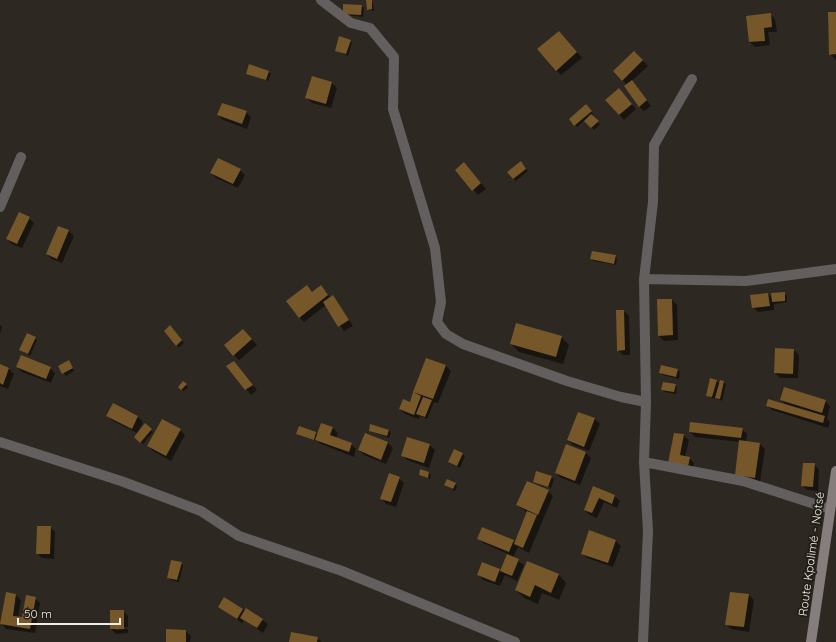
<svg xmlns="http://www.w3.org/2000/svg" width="836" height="642" font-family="Quicksand,sans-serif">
	<rect width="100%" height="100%" fill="#2d2821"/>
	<path fill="#0007" d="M371 1 373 3 374 11 368 9Z
		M361 6 364 8 363 17 346 15Z
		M836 13V60L830 54Z
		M770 14 775 19 777 32H768L770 45 755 47 750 42Z
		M564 37 582 58 561 75 556 70Z
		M350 41 352 43 348 56 336 50Z
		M634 52 648 66 632 81 651 106 644 111 639 106 627 85 614 71Z
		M268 72 271 74 268 81 247 73Z
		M332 83 337 88 331 108 312 103 307 98Z
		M624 95 636 109 624 120 607 100Z
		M586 105 593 114 591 115 600 124 594 130 585 120 577 127 570 119Z
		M246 112 251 117 247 129 223 120 218 115Z
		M464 163 486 189 478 195 457 170Z
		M523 165 528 171 516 181 513 178Z
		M240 170 245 175 238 188 216 178 211 173Z
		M29 218 34 223 22 248 12 244 7 239Z
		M59 227 69 231 74 236 62 263 52 259 47 254Z
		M615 256 617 258 616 265 594 261 591 259Z
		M307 286 313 293 325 292 331 298 333 296 353 326 344 331 326 305 304 322 299 317Z
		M784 293 787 296V302L774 304V310L758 312 753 307 768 294 773 299Z
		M672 300 677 305 678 340 664 341 659 336Z
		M624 311 629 316 630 355H623L618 350Z
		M0 325 2 327 0 334Z
		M172 329 184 343 179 347 176 345Z
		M248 335 257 345 239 360 234 355Z
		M561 337 569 345 563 364 519 352 511 344Z
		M35 338 37 340 30 356 20 350Z
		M794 350 799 355 798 378H780L775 373Z
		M427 359 446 366 451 371 438 403 434 402 427 419 420 416 419 419 405 414 400 409 419 396 414 391Z
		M234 362 257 390 251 395 228 367Z
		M71 364 74 371 66 376 59 367Z
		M0 365 9 369 14 374 8 389 0 386Z
		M17 367 50 368 55 373 51 383 22 372Z
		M678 370 680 372 679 379 663 375 661 373Z
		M716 381 720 384 723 382 726 384 722 401 715 397 714 399 707 395Z
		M183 382 188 387 184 391 179 387Z
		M675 385 677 387 676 394 665 392 662 390Z
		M781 400 825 401 830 406 827 419 830 422 828 428 772 410 767 405H786Z
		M107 416 138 417 143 422 137 433 113 421Z
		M595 419 600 424 589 451 573 445 568 440Z
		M322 424 333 428 338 433 336 438 351 444 356 449 354 457 321 444 316 440V441L298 434 300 427 318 435Z
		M145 425 153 432 143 444 135 437Z
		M742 429 747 434 746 442 760 444 765 449 760 482 741 480 740 442 695 437 690 432Z
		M180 430 185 435 171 461 153 451 148 446Z
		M389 430 391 433 389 438 370 431Z
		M366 434 388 443 393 448 386 464 364 455 359 450Z
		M683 435 689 440 685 457 689 458 694 463 693 472 674 468Z
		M429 445 435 450 429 468 407 460 402 455Z
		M567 446 586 453 591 458 580 485 561 478 556 473Z
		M462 454 465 456 460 468 449 462Z
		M814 464 819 470 818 491 807 490 802 485Z
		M429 473 431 475 430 479 420 475Z
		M551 477 554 479 551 488 534 482Z
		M399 478 404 483 396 507 386 504 381 498Z
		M455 484 457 486 455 491 445 485Z
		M594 488 614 496 620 501 617 508 604 502 597 518 590 515 585 510Z
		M548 491 553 496 529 553 518 547 513 558 524 565 517 581 505 575 500 586 483 580 478 574 500 570 501 572 508 554 483 543 478 538 513 541 515 543 528 513 517 505Z
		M50 527 55 532 54 559 42 558 37 553Z
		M616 541 621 546 613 567 587 558 582 553Z
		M527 562 559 575 566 583 559 600 542 593 538 604 524 598 516 590Z
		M181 563 183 565 179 582 171 580 168 577Z
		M6 593 16 595 21 600 18 618H23L35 598 40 603 35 633 6 629 1 623Z
		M749 595 754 600 749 632 731 629 726 624Z
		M220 607 243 609 245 612 246 609 268 624 263 633 244 620 242 623Z
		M123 611 128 616V627L115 628V630L128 629V633L116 634 111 629Z
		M186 631 191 636 190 642H167Z
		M317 638 322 642H290Z"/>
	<path fill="#755729" d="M366 0H372V9L367 10Z
		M343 4 362 5 361 15 343 14Z
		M828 12H836V54L829 55Z
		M771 13 772 27 764 28 765 41 749 42 746 16Z
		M559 31 577 52 556 71 537 49Z
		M339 36 351 40 346 54 335 51Z
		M634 51 643 60 622 81 613 71Z
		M249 64 269 71 266 80 246 74Z
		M312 76 332 82 326 104 305 98Z
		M632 80 647 100 639 107 624 86Z
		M619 88 632 104 619 115 605 100Z
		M222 103 247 111 242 124 217 115Z
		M586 104 592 111 574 126 569 119Z
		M591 114 599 121 591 128 584 121Z
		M218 158 241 169 233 184 210 173Z
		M521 161 526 169 513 179 507 172Z
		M464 162 481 183 472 191 455 170Z
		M19 212 30 217 17 244 6 239Z
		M58 226 69 230 57 259 46 254Z
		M592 251 616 255 614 264 590 259Z
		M307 285 312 292 321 285 328 295 299 318 286 301Z
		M785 292V301L772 302 771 293Z
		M768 293 770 306 752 308 750 295Z
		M333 295 349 320 338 327 323 302Z
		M657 299H672L673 335 658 336Z
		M616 310H624L625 350 617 351Z
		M516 323 562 336 556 357 510 344Z
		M170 325 182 340 176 346 164 331Z
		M243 329 252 339 233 356 224 345Z
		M27 333 36 337 28 354 19 350Z
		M775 348 794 349 793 374 774 373Z
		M21 355 51 367 46 379 16 367Z
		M426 358 446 365 433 399 413 392Z
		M69 360 73 368 62 374 58 366Z
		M234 361 253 385 245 390 226 366Z
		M0 364 9 368 3 385 0 383Z
		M661 365 678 369 676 377 659 373Z
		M710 378 717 380 712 397 706 396Z
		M720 380 724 381 720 399 715 398Z
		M183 381 187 384 181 390 178 387Z
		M663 382 676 384 674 392 661 390Z
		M784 387 826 400 822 413 780 400Z
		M413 392 421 396 414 415 399 409 403 399 410 402Z
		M423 397 432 400 425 417 416 414Z
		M768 399 825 416 823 423 766 406Z
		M113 403 138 416 132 429 106 416Z
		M578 412 595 418 584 447 567 440Z
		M162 419 181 429 166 456 147 446Z
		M690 422 743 428 741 438 689 432Z
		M145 423 152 429 140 443 134 437Z
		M321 423 333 427 330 435 352 443 349 452 315 440Z
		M370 424 389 430 387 436 369 431Z
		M299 426 316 432 314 440 296 434Z
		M365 433 388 442 381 460 358 450Z
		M674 433 684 434 680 455 690 457 688 467 668 463Z
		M407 437 430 444 424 463 401 456Z
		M739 440 760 443 755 478 735 475Z
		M566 444 586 452 575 481 555 473Z
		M454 449 463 453 457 466 448 462Z
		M803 463H815L813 487 801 486Z
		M420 469 429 472 428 478 419 475Z
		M536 471 552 476 548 487 533 482Z
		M389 473 400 477 391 502 380 499Z
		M447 479 456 483 453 489 444 485Z
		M527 481 549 490 538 515 516 505Z
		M593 486 615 495 612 504 599 498 592 513 584 510Z
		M527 511 537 515 523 548 514 544Z
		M37 526H51L50 554H36Z
		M482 527 514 540 509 552 477 539Z
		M589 530 616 540 608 563 581 554Z
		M507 554 519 559 512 576 500 571Z
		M171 560 182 562 177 580 167 578Z
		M527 561 559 574 551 593 535 585 530 597 515 590Z
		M482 562 500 569 495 582 477 575Z
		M6 592 16 594 13 616 22 617 26 595 36 597 30 629 0 624Z
		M730 592 749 594 744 627 725 625Z
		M224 597 243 609 237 619 218 607Z
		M246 608 263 619 257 628 240 618Z
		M110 610H124V629H110Z
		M166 629 186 630V642H166Z
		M291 632 318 637 317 642H289Z"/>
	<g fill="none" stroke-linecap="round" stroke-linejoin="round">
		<path stroke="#645f5f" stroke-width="10" d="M321 0 351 23 370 28 394 57 393 109 435 248 441 302 437 322 446 334 463 344 567 381 621 397 646 402 644 462 648 531 643 642
			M0 207 21 157
			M644 279 746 281 836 269
			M646 402 644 279 653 202 654 145 692 79
			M0 442 121 481 201 511 239 536 342 571 515 642
			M644 462 743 481 830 509"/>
		<path stroke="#867e7d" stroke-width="10" d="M811 642 836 471"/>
	</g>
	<g text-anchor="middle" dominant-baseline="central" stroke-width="4" stroke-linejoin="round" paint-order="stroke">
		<g font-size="12" fill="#f0ede8" stroke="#231f18">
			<text transform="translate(811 554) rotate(-82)">Route Kpalimé - Notsé</text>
		</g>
	</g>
	<path d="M18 618v6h102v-6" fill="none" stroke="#f0ede8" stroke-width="2"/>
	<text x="24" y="618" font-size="12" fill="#f0ede8" stroke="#231f18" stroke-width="3" paint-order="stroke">50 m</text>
</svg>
